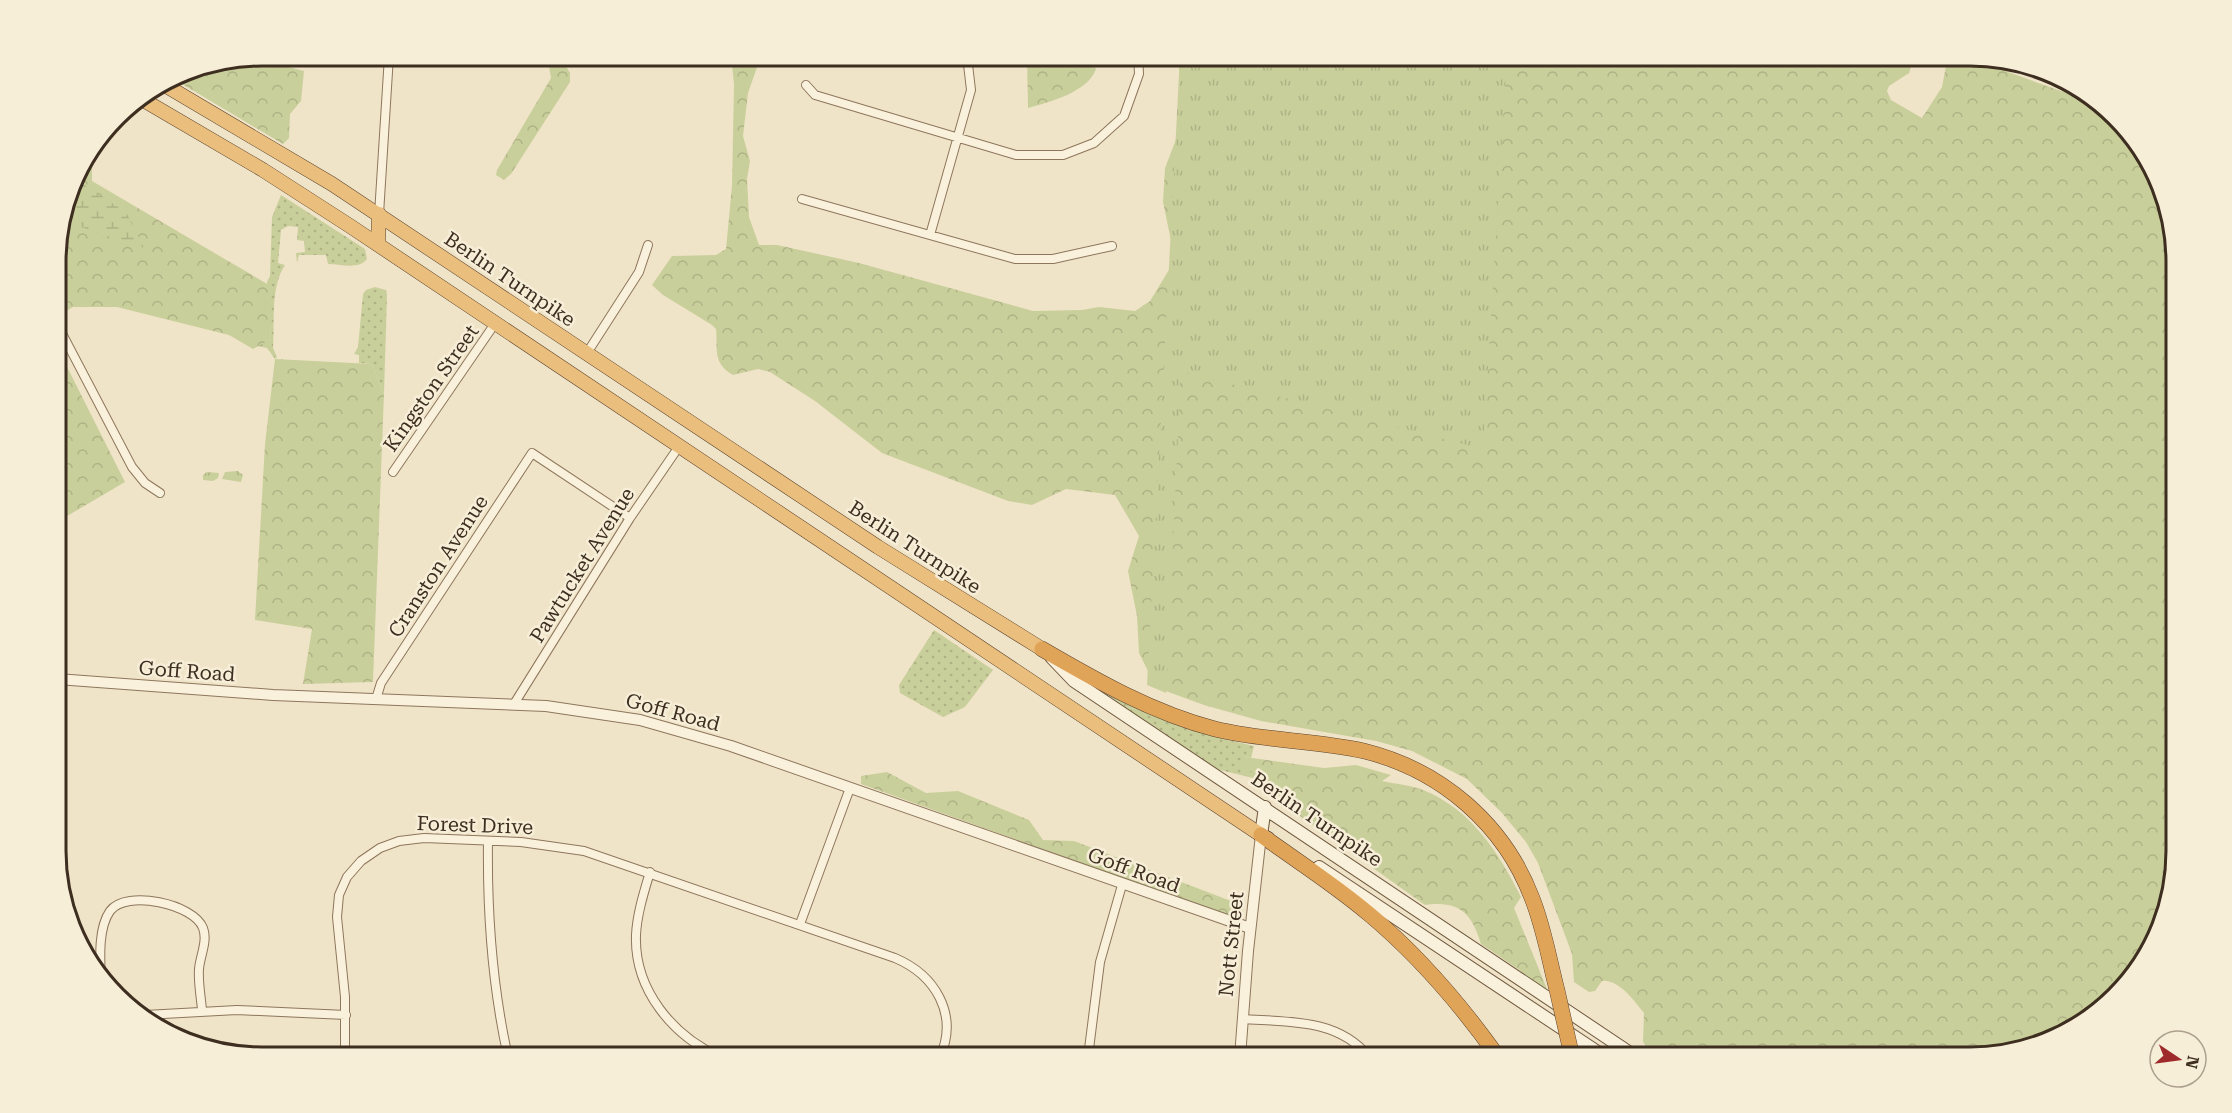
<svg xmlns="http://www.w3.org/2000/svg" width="2232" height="1113" font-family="'Roboto Serif',serif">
	<defs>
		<pattern id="grass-dots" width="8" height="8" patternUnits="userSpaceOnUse" patternTransform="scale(1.5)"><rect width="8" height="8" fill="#c9cf9b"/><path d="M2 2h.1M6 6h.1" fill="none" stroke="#aeb285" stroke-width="1.8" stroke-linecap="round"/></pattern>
		<pattern id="forest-crowns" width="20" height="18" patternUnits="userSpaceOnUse" patternTransform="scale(1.5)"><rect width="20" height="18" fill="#c9cf9b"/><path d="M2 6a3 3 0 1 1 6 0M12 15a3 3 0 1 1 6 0" fill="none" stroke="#aeb285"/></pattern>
		<pattern id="wetland-marsh" width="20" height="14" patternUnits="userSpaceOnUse" patternTransform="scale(1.5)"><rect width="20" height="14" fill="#c9cf9b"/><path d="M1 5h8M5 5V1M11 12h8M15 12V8" fill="none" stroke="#aeb285"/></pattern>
		<pattern id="park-tufts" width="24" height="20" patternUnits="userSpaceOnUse" patternTransform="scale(1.5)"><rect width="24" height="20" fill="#c9cf9b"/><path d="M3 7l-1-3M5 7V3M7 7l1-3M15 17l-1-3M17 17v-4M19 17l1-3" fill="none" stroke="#aeb285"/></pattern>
	</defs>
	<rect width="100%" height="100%" fill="#f0e4c8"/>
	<path fill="url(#grass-dots)" d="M281 195 365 249 367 259C359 270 340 264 328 264L326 255H299L297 262 296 253 305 252 304 241 297 240 298 227 288 226 281 230 278 263 285 265C270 288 275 321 273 348L277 357 275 359 267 348 257 346 271 339 267 282 270 276 272 217Z
		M375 287 386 290 387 295 384 394 372 364 359 363V355L354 354 358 347 363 294 366 290Z
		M934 630 993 670 965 707 943 717 900 693 899 685Z
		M1093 687C1145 713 1197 734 1254 746L1251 758 1245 757 1262 770 1261 780 1216 769Z"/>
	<path fill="url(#forest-crowns)" d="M262 56H289V67L304 71 301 101 290 114 289 138 283 144 172 78 183 71Z
		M534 56H560L570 73V82L511 174 504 180 496 175 497 170 551 78 549 66Z
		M731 56H761L748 93 743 136 750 161 747 179 749 217 759 245H777L859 263 1033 311 1082 310 1099 307 1135 311 1150 301 1175 260 1163 202 1165 168 1180 129 1179 56H1915L1909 73 1889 86 1887 91 1891 100 1922 118 1942 87 1946 66 1953 57 1963 56 2089 101 2141 147 2175 236 2176 851 2155 942 2085 1022 1983 1057H1656L1643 1042 1644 1013C1634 1001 1619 979 1602 981L1595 991 1589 992 1574 982 1572 954 1538 863 1526 842 1502 813 1467 779 1412 751 1376 741 1261 721 1204 705 1163 690 1150 675 1139 653 1137 616 1128 571 1139 536 1115 495 1066 489 1032 505 1008 501 882 453 815 401 770 372 758 369 733 375C712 363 718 349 716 329L712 325 663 295 652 285 672 256 716 255 726 249 732 186 734 84Z
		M1027 56H1088L1096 69C1088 92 1050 102 1028 108Z
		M92 151V181L269 285 271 339 253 349 229 335 117 307H73L56 317C56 261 56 198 92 151Z
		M56 345 125 482 57 522Z
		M275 359 372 364 384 394 373 682 303 684 312 629 255 620 265 444Z
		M1245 757 1324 768 1356 765 1391 775 1382 781C1395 784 1411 785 1423 790 1471 809 1499 853 1521 897L1514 908 1549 994 1518 969 1481 944C1472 913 1459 900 1425 905L1297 814 1271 787 1261 780V770L1255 773 1242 768Z
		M887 772 926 793 958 791 1029 820 1043 840 1074 841 1244 906 1242 913 1232 917 861 784V776Z"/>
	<path fill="url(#wetland-marsh)" d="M75 179 126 212 144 248 75 225 62 226Z"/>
	<path fill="url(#park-tufts)" d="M1180 56H1507L1483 449 1181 371 1166 693 1147 685Z
		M238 471 243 475 241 482 222 479 225 472Z
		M207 472 219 473 218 478 213 481 203 480V475Z"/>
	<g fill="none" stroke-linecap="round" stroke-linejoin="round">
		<g stroke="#8d765c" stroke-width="10">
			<path id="minor" d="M806 85 815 95 1016 155H1063L1094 143 1124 116 1139 74 1138 56
				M802 199 1015 259H1053L1112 246
				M379 214 389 56
				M930 235 971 90 967 56
				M56 322 132 467 145 483 160 493
				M587 353 639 272 648 245
				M393 472 496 322
				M376 699 381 683 532 453 630 518
				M514 704 630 518 680 445
				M488 841C487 915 492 985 508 1057
				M650 872C644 892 637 914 636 935 634 990 673 1036 720 1057
				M800 924 850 788
				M101 979C100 959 98 928 110 911 126 889 194 904 203 928 208 941 200 956 199 969 198 983 201 997 202 1010
				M145 1015 237 1010 346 1015
				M1242 1019C1287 1022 1338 1018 1369 1057
				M345 1057V997L337 917 339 895 347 877 361 861 380 848 399 841 424 838 521 842 584 851 895 958C935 975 959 1014 940 1057
				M1088 1057 1100 962 1122 885"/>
		</g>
		<g stroke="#8d765c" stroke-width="12">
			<path id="tertiary" d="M57 679 273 695 546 706 640 720 731 746 1250 928
				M1240 1057 1248 951 1261 835"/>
		</g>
		<g stroke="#6f573f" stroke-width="14">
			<path id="secondary" d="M1052 658 1074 681 1636 1057
				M1265 807 1261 835 1268 838
				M1319 867 1605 1057"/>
		</g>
		<g stroke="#5b4430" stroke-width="15">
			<path id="trunk" d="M163 84 332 184 878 547 1042 649
				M140 98 263 170 350 226 1261 835
				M378 244 379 214"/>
		</g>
		<g stroke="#5b4430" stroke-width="16">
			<path id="motorway" d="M1042 649C1097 681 1153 713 1215 729 1264 741 1315 740 1364 751 1441 770 1504 824 1532 898 1544 928 1549 959 1557 990
				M1261 835C1297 861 1335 885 1369 914 1418 955 1461 1005 1498 1057"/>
		</g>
		<use href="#minor" stroke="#faf1dc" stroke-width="8"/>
		<use href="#tertiary" stroke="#faf1dc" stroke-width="10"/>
		<use href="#secondary" stroke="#faf1dc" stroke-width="12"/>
		<use href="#trunk" stroke="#eabe7c" stroke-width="14"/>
		<use href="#motorway" stroke="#e0a458" stroke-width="15"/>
		<g stroke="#5b4430" stroke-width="16" stroke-linecap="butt">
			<path id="motorway-bridge" d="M1557 990 1571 1052"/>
		</g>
		<use href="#motorway-bridge" stroke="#e0a458" stroke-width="15"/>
	</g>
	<g text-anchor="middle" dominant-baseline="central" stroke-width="5" stroke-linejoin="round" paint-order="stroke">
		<g font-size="20" fill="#3d2e20" stroke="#f7eed8">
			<text transform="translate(510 279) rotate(34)">Berlin Turnpike</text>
			<text transform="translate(431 388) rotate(-55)">Kingston Street</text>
			<text transform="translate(915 547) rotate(33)">Berlin Turnpike</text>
			<text transform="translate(582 565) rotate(-58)">Pawtucket Avenue</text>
			<text transform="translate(438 566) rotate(-57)">Cranston Avenue</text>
			<text transform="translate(187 671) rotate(4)">Goff Road</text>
			<text transform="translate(673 712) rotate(15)">Goff Road</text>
			<text transform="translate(1317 819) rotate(34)">Berlin Turnpike</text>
			<text transform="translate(475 825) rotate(2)">Forest Drive</text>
			<text transform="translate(1134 870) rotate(20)">Goff Road</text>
			<text transform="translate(1231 944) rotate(-84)">Nott Street</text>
		</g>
	</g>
	<path d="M0 0H2232V1113H0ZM262 66H1970A196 196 0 0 1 2166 262V851A196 196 0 0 1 1970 1047H262A196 196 0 0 1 66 851V262A196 196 0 0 1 262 66Z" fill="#f7eed8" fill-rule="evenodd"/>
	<path fill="none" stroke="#3d2e20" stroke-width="3" d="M262 66H1970A196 196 0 0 1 2166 262V851A196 196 0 0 1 1970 1047H262A196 196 0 0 1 66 851V262A196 196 0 0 1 262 66Z"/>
	<g transform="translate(2178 1059) rotate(103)"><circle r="28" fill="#f7eed8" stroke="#ada18e" stroke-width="1.5"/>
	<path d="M0-4.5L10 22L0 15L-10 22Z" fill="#9e2a2b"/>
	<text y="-9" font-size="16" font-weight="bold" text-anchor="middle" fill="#3d2e20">N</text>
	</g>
</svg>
